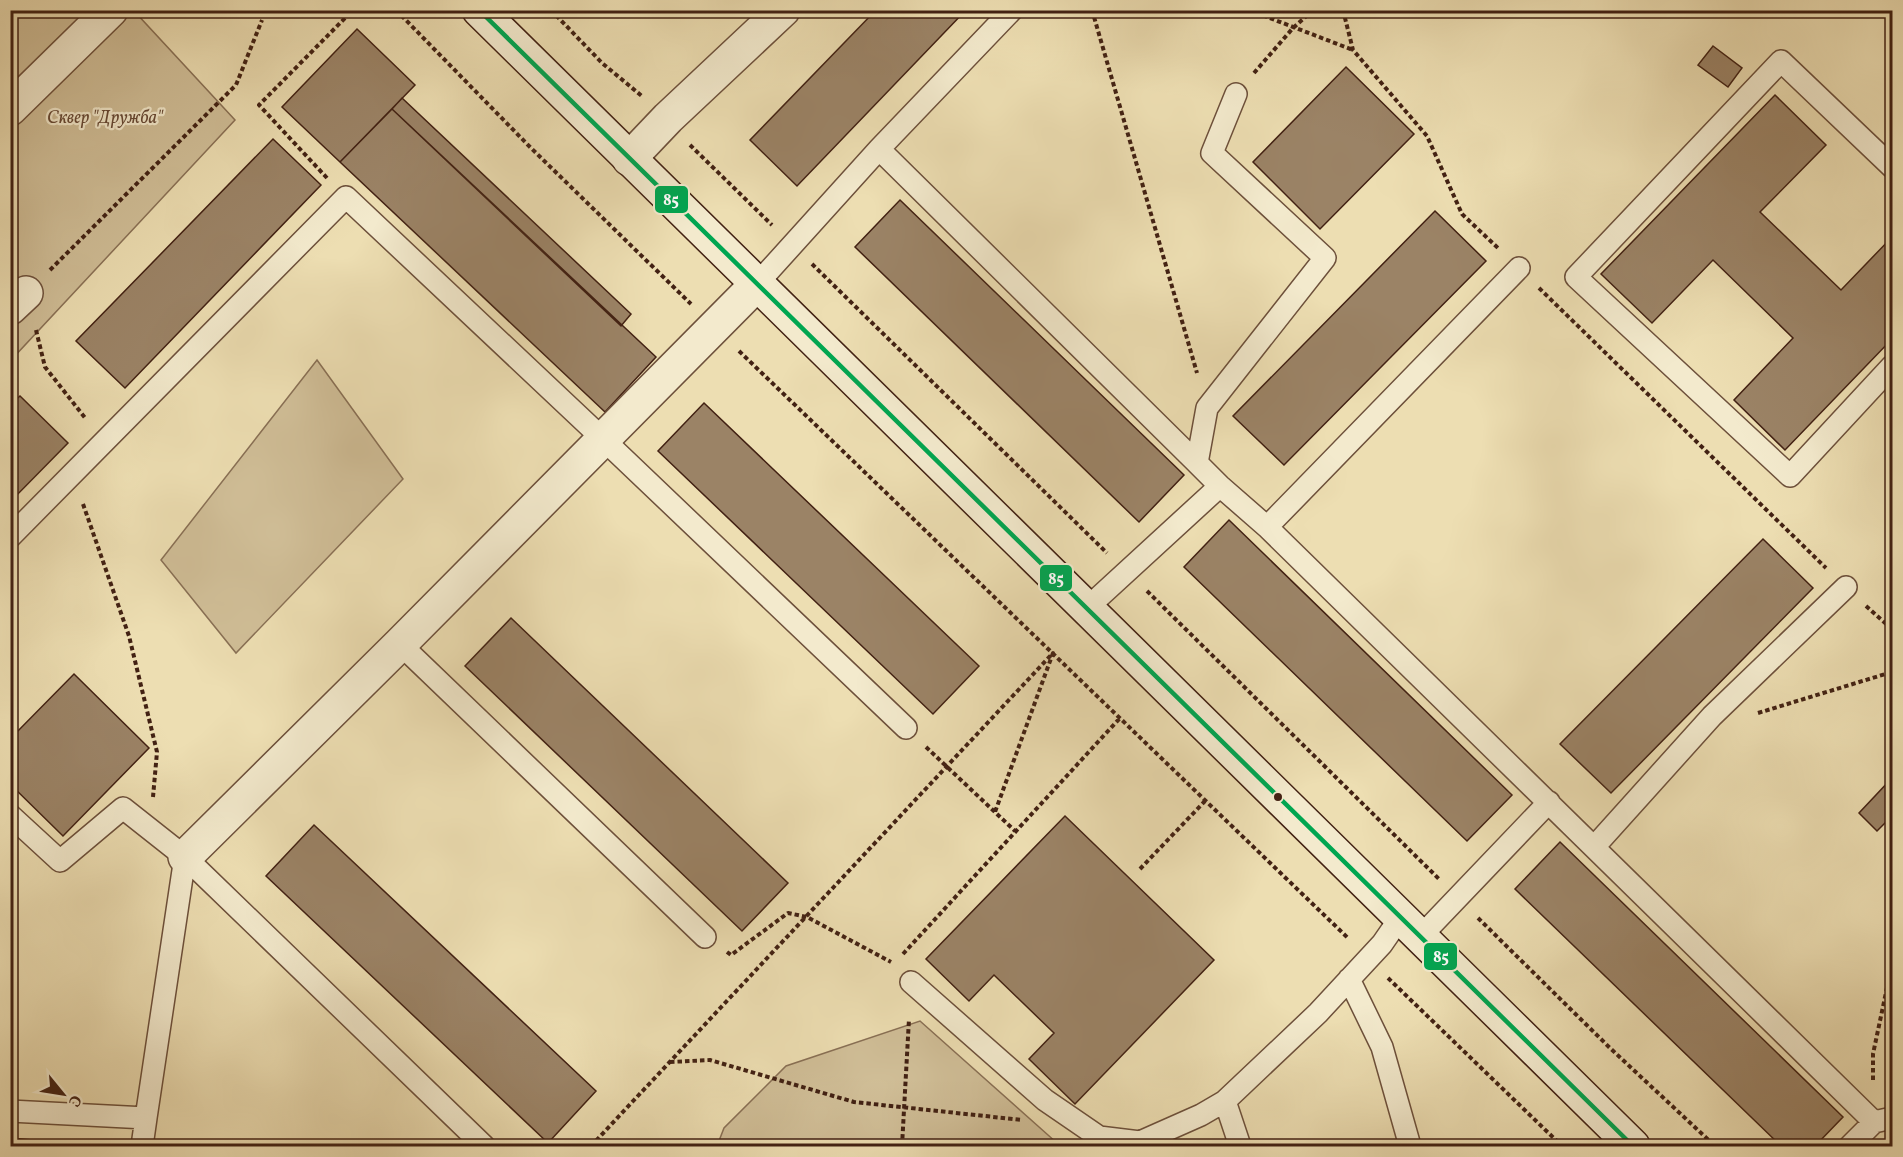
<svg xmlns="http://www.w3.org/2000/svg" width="1903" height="1157" font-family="Vollkorn,serif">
	<rect width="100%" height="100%" fill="#eddeb2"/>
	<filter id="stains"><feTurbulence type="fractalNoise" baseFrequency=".00333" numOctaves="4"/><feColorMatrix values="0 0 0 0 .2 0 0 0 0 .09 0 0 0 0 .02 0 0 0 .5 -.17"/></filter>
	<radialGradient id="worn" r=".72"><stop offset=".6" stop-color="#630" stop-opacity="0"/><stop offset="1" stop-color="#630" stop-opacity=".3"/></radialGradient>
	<path fill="#d0be97" stroke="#897055" stroke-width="1.5" d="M11 11H137L136 13 235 120 11 360Z
		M317 360 403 479 236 653 161 560Z
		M920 1021 1057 1143V1146H717L724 1128 786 1066Z"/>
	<path fill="#9b8366" stroke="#422113" stroke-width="1.5" d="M876 10H966L797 186 750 140Z
		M357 29 415 85 340 162 282 107Z
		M1713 46 1742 68 1728 87 1698 65Z
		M1346 67 1414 134 1320 229 1253 162Z
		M1775 95 1826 145 1760 212 1841 290 1892 237V339L1785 450 1734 400 1793 338 1713 260 1652 323 1601 274Z
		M402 98 631 314 621 326 392 109Z
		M392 109 656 357 605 412 340 162Z
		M273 139 321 185 125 388 76 341Z
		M900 200 1184 475 1139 522 855 247Z
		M1435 211 1486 261 1284 465 1233 416Z
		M20 396 68 443 10 502V405Z
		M704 403 979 666 933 714 658 451Z
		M1229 520 1512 795 1467 841 1184 567Z
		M1763 539 1813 588 1611 793 1560 744Z
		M511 618 788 883 742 931 465 666Z
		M74 674 149 748 63 836 10 784V739Z
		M1892 778V816L1877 831 1859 813Z
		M1065 816 1214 960 1075 1104 1029 1059 1054 1033 994 975 969 1001 926 959Z
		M314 825 596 1091 548 1143 266 876Z
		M1560 842 1843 1117 1815 1146H1781L1515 889Z
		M10 1138 104 1146H115H10Z"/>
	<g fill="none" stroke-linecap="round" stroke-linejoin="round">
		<g stroke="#6d503b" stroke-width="24">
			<path id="lane" d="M1012 10 879 149 1197 463 1207 408 1325 258 1212 153 1236 94
				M1892 167 1781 61 1576 277 1790 476 1892 366
				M757 284 879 149
				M1197 463 1220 486 1267 527 1874 1122
				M1267 527 1519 268
				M10 537 346 197 603 439 906 728
				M1086 609 1220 486
				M400 644 705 937
				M10 815 60 861 123 808 185 857 484 1146
				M1595 846 1712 716 1846 587
				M1420 937 1549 802
				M1349 979 1382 1047 1410 1146
				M911 982 1045 1100 1099 1137 1140 1142 1201 1115 1225 1101 1318 1013 1382 944 1400 918
				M1225 1101 1240 1146
				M10 1111 146 1118 185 857
				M142 1146 146 1118
				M1850 1146 1874 1122 1892 1118"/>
		</g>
		<g stroke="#6d503b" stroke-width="36">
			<path id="street" d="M10 109 111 10
				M629 159 668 118 783 10
				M10 308 26 293
				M185 857 400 644 757 284"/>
		</g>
		<g stroke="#422113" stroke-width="36">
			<path id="secondary" d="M479 10 1633 1146"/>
		</g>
		<path stroke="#422113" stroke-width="4" stroke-dasharray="4.5 3" stroke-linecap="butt" d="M396 10 531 148 691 304
			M551 10 602 63 643 97
			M1092 10 1197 373
			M1249 10 1353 50
			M1343 10 1353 50 1427 136 1462 214 1499 249
			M1254 73 1293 28 1313 10
			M690 145 772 225
			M327 178 259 105 353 10
			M812 264 1107 553
			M50 270 236 85 262 20
			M1539 288 1826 568
			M36 330 45 367 86 419
			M739 351 1349 939
			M83 504 129 636 157 752 153 797
			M1147 591 1439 879
			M1866 606 1892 629
			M1758 713 1892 672
			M926 747 1015 831
			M1140 869 1205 801
			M1478 918 1610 1048 1715 1146
			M727 952 731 955 788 913 807 917 891 962
			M903 954 1120 718
			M1388 978 1562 1146
			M670 1062 710 1060 854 1102 1022 1120
			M1873 1080V1054L1892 964
			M591 1146 1053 653 995 812
			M902 1146 909 1019"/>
		<use href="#lane" stroke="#f3eacd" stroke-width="21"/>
		<use href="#street" stroke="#f3eacd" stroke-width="33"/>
		<use href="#secondary" stroke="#f3eacd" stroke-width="33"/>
		<g stroke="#f3eacd" stroke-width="9">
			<path id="bus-1" d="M479 10 1633 1146"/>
		</g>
		<use href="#bus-1" stroke="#00a651" stroke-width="4.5"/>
	</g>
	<circle fill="#422113" stroke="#f3eacd" stroke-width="2" cx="1278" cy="797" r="5"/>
	<g text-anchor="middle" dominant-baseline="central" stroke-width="4.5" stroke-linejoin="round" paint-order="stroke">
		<g font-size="18" font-style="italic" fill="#664834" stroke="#f3eacd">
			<text x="105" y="118">Сквер "Дружба"</text>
		</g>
	</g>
	<g stroke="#f3eacd" stroke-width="2">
		<rect x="654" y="185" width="35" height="29" rx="6" fill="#00a651"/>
		<rect x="1039" y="564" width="34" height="28" rx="6" fill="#00a651"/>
		<rect x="1423" y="942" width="35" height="29" rx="6" fill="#00a651"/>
	</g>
	<g font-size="16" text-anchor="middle" font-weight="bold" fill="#fff">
		<text x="671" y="205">85</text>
		<text x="1056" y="584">85</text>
		<text x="1441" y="962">85</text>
	</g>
	<rect width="1903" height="1157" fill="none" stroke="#eddeb2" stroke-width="36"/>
	<rect x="12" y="12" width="1879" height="1133" fill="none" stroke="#422113" stroke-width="3"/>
	<rect x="18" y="18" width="1867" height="1121" fill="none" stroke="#422113" stroke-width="1.5"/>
	<g transform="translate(63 1094) rotate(120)" stroke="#f3eacd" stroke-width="4.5" paint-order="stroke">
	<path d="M0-4.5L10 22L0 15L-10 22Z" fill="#422113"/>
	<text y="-9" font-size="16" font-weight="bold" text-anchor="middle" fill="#422113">С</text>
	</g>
	<rect width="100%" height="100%" filter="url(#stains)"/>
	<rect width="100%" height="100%" fill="url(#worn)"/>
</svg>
